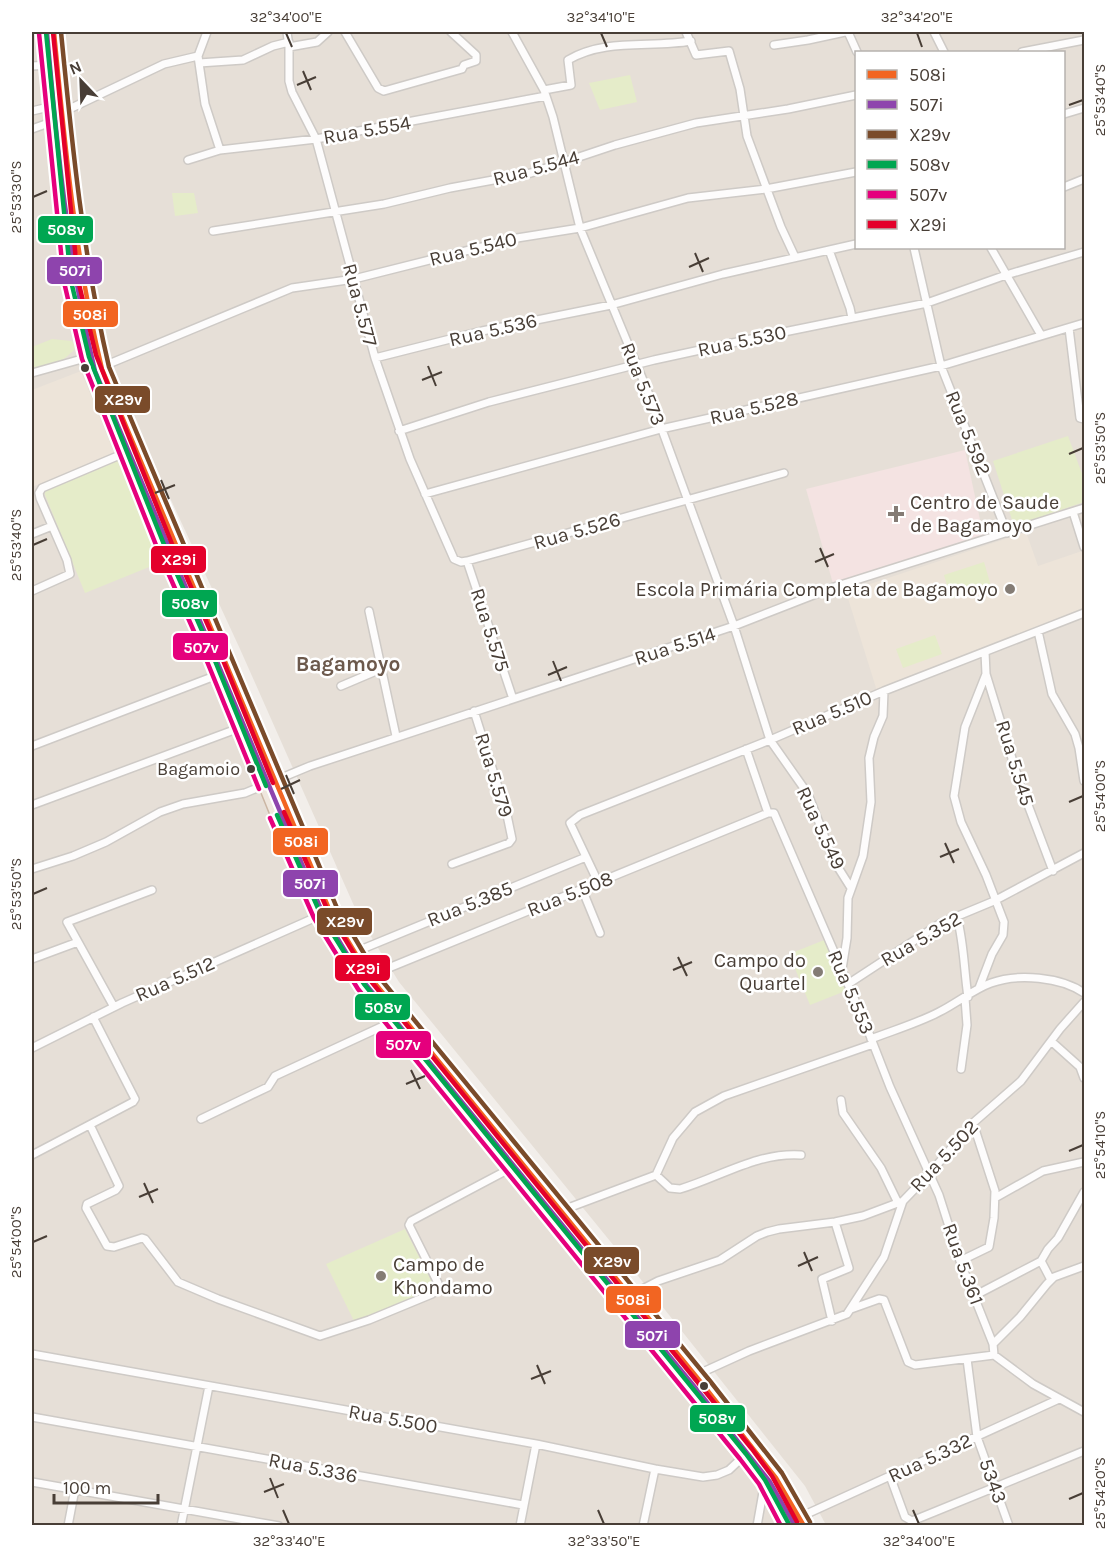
<svg xmlns="http://www.w3.org/2000/svg" width="1116" height="1557" font-family="Karla,sans-serif">
	<rect width="100%" height="100%" fill="#f2eeea"/>
	<path fill="#e6dfd7" fill-rule="evenodd" d="M32 32H39L63 266 79 344 119 456 291 857 422 1063 728 1434 790 1525H32Z
		M59 32H1084V1525H826L805 1486 623 1257 399 982 359 917 240 649 101 349 87 280ZM856 52H1064V248H856Z"/>
	<path fill="#ede4d9" d="M81 371 115 455 34 486 32 478V390Z
		M1026 532 1038 566 1082 551 1084 560V611L877 691 846 592Z"/>
	<path fill="#f4e3e2" d="M965 450 984 538 834 587 806 489Z"/>
	<path fill="#e5ecc9" d="M630 75 637 102 600 110 589 83Z
		M172 193H194L198 213 175 216Z
		M52 339 72 341 76 348C62 363 52 366 32 370V347Z
		M1068 436 1084 479V502L1014 526 993 461Z
		M117 460 159 563 85 593 43 490Z
		M984 562 991 586 951 599 944 575Z
		M935 635 942 654 903 668 896 649Z
		M827 939 848 990 810 1005 789 954Z
		M405 1229 435 1288 355 1323 326 1264Z"/>
	<g fill="none" stroke-linecap="round" stroke-linejoin="round">
		<g stroke="#cecac6" stroke-width="10">
			<path id="minor" d="M207 32 198 56 205 104 220 150
				M287 32 289 47V81L292 92 316 139 375 358 410 459 454 559 461 562 467 561 784 473
				M345 32 378 88 384 91 462 69 464 65 476 61V55L451 32
				M512 32 544 90 553 117 580 228 650 397 734 626 770 740 808 794 834 861 851 888
				M686 32 696 55 729 51 740 89 747 136 781 227 795 257
				M848 32 857 52
				M934 32 944 52
				M774 45 808 40 845 32
				M289 47 317 42 328 32
				M1022 52 1084 40
				M199 63 243 60 273 46 289 42
				M32 66 49 65
				M544 90 571 85 568 60C605 38 650 48 691 41
				M32 111 53 106
				M63 112 164 64 198 56
				M1064 114 1084 108
				M32 129 54 121
				M188 160 220 150 316 139 546 96
				M1064 187 1084 179
				M213 231 384 204 450 188 531 173 615 145 696 123 788 109 856 95
				M914 248 941 366 1007 533
				M991 248 1041 335
				M829 250 850 308 852 318
				M1069 328 1080 418 1084 419
				M375 358 482 331 611 305 723 274 856 244
				M102 369 111 363 292 288 354 279 517 238 580 228 688 198 766 189 856 172
				M32 373 89 357
				M399 431 489 402 654 360 774 334 927 303 1006 275 1084 252
				M425 494 661 429 941 366 1084 323
				M1073 512 1084 547
				M32 534 52 526
				M467 561 513 699
				M32 591 70 574 67 560 40 498 39 493 42 488 127 452
				M369 611 396 736
				M1038 631 1052 694 1075 734 1079 748 1084 781
				M985 652 986 674 1019 781 1053 871
				M341 686 381 669
				M32 746 220 674
				M746 749 768 813
				M32 805 242 727
				M452 864 509 843 512 839 507 815 474 711
				M32 869 73 856 106 842 160 812 183 804 245 793 310 766 734 626 834 587 1084 508
				M598 882 570 823 580 815 770 740 884 691 1084 613
				M582 889 600 933
				M957 917C964 943 964 970 968 997
				M355 952 586 857
				M32 959 78 942
				M842 969 847 938 848 898 863 856 871 802 869 758 874 737 883 716 884 691
				M369 976 768 813H774L867 1028 890 1087 939 1195 960 1261 993 1344 994 1355
				M848 984 941 923 994 901 1084 853
				M979 988 992 954 1003 935 1004 922 986 875 961 822 954 796 965 727 986 674
				M114 1007 67 922 152 890
				M871 1039C894 1030 918 1023 939 1012 957 1003 974 989 991 983 1018 973 1061 977 1084 993
				M1051 1041 1080 1067 1084 1078
				M32 1048 122 1003 321 915
				M961 1069 967 1025 965 998
				M841 1100 843 1113 881 1168 898 1203
				M201 1119 268 1087 275 1076 394 1021
				M90 1125 119 1186 116 1190 87 1204 86 1208 107 1246 114 1247 142 1238 145 1239 178 1282 218 1299 320 1336 369 1320 432 1294 438 1287V1283L409 1225 411 1221 513 1167
				M32 1155 133 1102 135 1099 93 1017
				M656 1175 670 1188 680 1189C720 1177 758 1152 801 1155
				M995 1198 1043 1171 1084 1162
				M560 1211 656 1175 673 1138 695 1112 724 1096 873 1044
				M960 1261 989 1247 994 1218 995 1191 973 1123
				M1041 1261 1051 1280
				M629 1296 658 1281 720 1260 757 1236 767 1232 779 1229 835 1222 863 1216 903 1201
				M974 1296 1041 1261 1048 1249 1058 1238 1084 1192
				M851 1309 879 1299 884 1300 908 1362 915 1365 994 1355 1033 1384 1084 1412
				M832 1321 822 1279 849 1268 835 1222
				M993 1344 1020 1317 1047 1284 1054 1277 1084 1266
				M32 1354 536 1444 655 1469 703 1477 717 1475 729 1470 746 1454
				M967 1359 977 1437 1009 1526
				M694 1376 749 1351 847 1314 884 1257 903 1201 930 1173 973 1123 1021 1081 1060 1029 1084 1002
				M32 1417 523 1505
				M890 1476 905 1517 912 1521 1084 1451
				M32 1482 279 1526
				M800 1517 1059 1399
				M68 1526 75 1489
				M181 1526 209 1386
				M520 1526 536 1444
				M643 1526 655 1469
				M757 1526 765 1481"/>
		</g>
		<g stroke="#cbb6a4" stroke-width="15">
			<path id="trunk" d="M46 32 71 281 89 357 165 547 211 651 282 827 321 915 364 984 586 1257
				M54 32C65 144 73 259 102 369L330 911 369 976 694 1376 704 1386 776 1478 804 1526
				M599 1273 664 1352
				M683 1375 765 1480 790 1526"/>
		</g>
		<use href="#minor" stroke="#fdfcfc" stroke-width="7"/>
		<use href="#trunk" stroke="#efe7de" stroke-width="12"/>
		<g stroke="#fff" stroke-width="9">
			<path id="bus-1" d="M54 32C65 145 75 258 102 369L330 911 369 976 704 1386 776 1478 804 1526"/>
		</g>
		<g stroke="#fff" stroke-width="9">
			<path id="bus-2" d="M47 33C57 147 68 260 95 371L323 914 363 981 698 1391 770 1482 795 1526"/>
		</g>
		<g stroke="#fff" stroke-width="9">
			<path id="bus-3" d="M61 32C72 144 83 256 109 367L337 908 375 972 710 1381 782 1473 810 1522"/>
		</g>
		<g stroke="#fff" stroke-width="9">
			<path id="bus-4" d="M46 32 71 281 89 357 165 547 211 651 266 786
				M277 815 321 915 364 984 746 1454 765 1480 790 1526"/>
		</g>
		<g stroke="#fff" stroke-width="9">
			<path id="bus-5" d="M39 33 64 282 82 359 158 550 204 654 259 789
				M270 818 314 918 358 989 740 1459 759 1484 781 1526"/>
		</g>
		<g stroke="#fff" stroke-width="9">
			<path id="bus-6" d="M53 32 78 280 96 355 172 544 218 648 273 783
				M284 812 328 911 370 980 752 1449 772 1476 797 1522"/>
		</g>
		<use href="#bus-1" stroke="#f26522" stroke-width="4.5"/>
		<use href="#bus-2" stroke="#8e44ad" stroke-width="4.5"/>
		<use href="#bus-3" stroke="#7a4b2a" stroke-width="4.5"/>
		<use href="#bus-4" stroke="#00a651" stroke-width="4.5"/>
		<use href="#bus-5" stroke="#e5007d" stroke-width="4.5"/>
		<use href="#bus-6" stroke="#e4002b" stroke-width="4.5"/>
	</g>
	<path fill="none" stroke="#483e36" stroke-width="2" d="M286 33 292 47M601 33 607 47M917 33 922 47M303 71 311 90M297 85 316 77M1069 105 1083 100M33 197 47 191M695 253 703 272M689 267 709 258M428 366 436 386M422 380 442 372M1069 454 1083 448M161 480 169 499M155 493 175 485M33 545 47 539M820 548 828 567M815 562 834 554M553 661 561 681M548 675 567 667M286 775 294 794M281 789 300 780M1069 802 1083 796M945 843 954 863M940 857 959 849M33 894 47 888M678 957 687 976M673 970 692 962M411 1070 420 1089M406 1084 425 1076M1069 1151 1083 1145M144 1183 153 1203M139 1197 158 1189M33 1242 47 1236M804 1252 812 1271M798 1266 818 1257M537 1365 545 1384M531 1379 551 1371M270 1478 278 1498M264 1492 284 1484M1069 1499 1083 1493M283 1510 289 1524M598 1510 604 1524M913 1510 919 1524"/>
	<g fill="#483e36" stroke="#fff" stroke-width="2">
		<circle cx="85" cy="368" r="5"/>
		<circle cx="251" cy="769" r="5"/>
		<circle cx="704" cy="1386" r="5"/>
	</g>
	<g fill="#847c75" stroke="#fff" stroke-width="2">
		<path d="M893 505h6v6h6v6h-6v6h-6v-6h-6v-6h6z"/>
		<circle cx="1010" cy="589" r="6"/>
		<circle cx="818" cy="972" r="6"/>
		<circle cx="381" cy="1276" r="6"/>
	</g>
	<g text-anchor="middle" dominant-baseline="central" stroke-width="5" stroke-linejoin="round" paint-order="stroke">
		<g font-size="18" fill="#483e36" stroke="#fff" text-anchor="end">
			<text x="240" y="769">Bagamoio</text>
		</g>
		<g font-size="20" fill="#483e36" stroke="#fff">
			<text transform="translate(367 130) rotate(-10)">Rua 5.554</text>
			<text transform="translate(536 168) rotate(-15)">Rua 5.544</text>
			<text transform="translate(473 249) rotate(-14)">Rua 5.540</text>
			<text transform="translate(360 305) rotate(75)">Rua 5.577</text>
			<text transform="translate(493 330) rotate(-13)">Rua 5.536</text>
			<text transform="translate(742 341) rotate(-12)">Rua 5.530</text>
			<text transform="translate(643 384) rotate(68)">Rua 5.573</text>
			<text transform="translate(754 408) rotate(-13)">Rua 5.528</text>
			<text transform="translate(968 433) rotate(68)">Rua 5.592</text>
			<text transform="translate(577 531) rotate(-16)">Rua 5.526</text>
			<text transform="translate(490 630) rotate(72)">Rua 5.575</text>
			<text transform="translate(675 646) rotate(-18)">Rua 5.514</text>
			<text transform="translate(832 713) rotate(-23)">Rua 5.510</text>
			<text transform="translate(1015 763) rotate(73)">Rua 5.545</text>
			<text transform="translate(494 775) rotate(73)">Rua 5.579</text>
			<text transform="translate(821 828) rotate(65)">Rua 5.549</text>
			<text transform="translate(570 894) rotate(-22)">Rua 5.508</text>
			<text transform="translate(470 904) rotate(-22)">Rua 5.385</text>
			<text transform="translate(921 939) rotate(-30)">Rua 5.352</text>
			<text transform="translate(175 979) rotate(-24)">Rua 5.512</text>
			<text transform="translate(851 992) rotate(67)">Rua 5.553</text>
			<text transform="translate(944 1156) rotate(-47)">Rua 5.502</text>
			<text transform="translate(963 1264) rotate(70)">Rua 5.361</text>
			<text transform="translate(393 1419) rotate(10)">Rua 5.500</text>
			<text transform="translate(930 1458) rotate(-25)">Rua 5.332</text>
			<text transform="translate(313 1468) rotate(11)">Rua 5.336</text>
			<text transform="translate(993 1481) rotate(70)">5343</text>
		</g>
		<g font-size="20" fill="#483e36" stroke="#fff" text-anchor="start">
			<text x="910" y="502">Centro de Saude<tspan x="910" dy="23">de Bagamoyo</tspan></text>
			<text x="998" y="589" text-anchor="end">Escola Primária Completa de Bagamoyo</text>
			<text x="806" y="960" text-anchor="end">Campo do<tspan x="806" dy="23">Quartel</tspan></text>
			<text x="393" y="1264">Campo de<tspan x="393" dy="23">Khondamo</tspan></text>
		</g>
		<g font-size="21" font-weight="bold" fill="#6c594c" stroke="#fff">
			<text x="348" y="664">Bagamoyo</text>
		</g>
	</g>
	<g stroke="#fff" stroke-width="2">
		<rect x="37" y="215" width="57" height="29" rx="6" fill="#00a651"/>
		<rect x="46" y="256" width="57" height="29" rx="6" fill="#8e44ad"/>
		<rect x="62" y="300" width="57" height="28" rx="6" fill="#f26522"/>
		<rect x="94" y="385" width="57" height="29" rx="6" fill="#7a4b2a"/>
		<rect x="150" y="545" width="57" height="29" rx="6" fill="#e4002b"/>
		<rect x="161" y="589" width="57" height="29" rx="6" fill="#00a651"/>
		<rect x="172" y="632" width="57" height="29" rx="6" fill="#e5007d"/>
		<rect x="272" y="827" width="57" height="29" rx="6" fill="#f26522"/>
		<rect x="282" y="869" width="57" height="29" rx="6" fill="#8e44ad"/>
		<rect x="316" y="907" width="57" height="29" rx="6" fill="#7a4b2a"/>
		<rect x="334" y="954" width="57" height="28" rx="6" fill="#e4002b"/>
		<rect x="354" y="993" width="57" height="28" rx="6" fill="#00a651"/>
		<rect x="375" y="1030" width="57" height="29" rx="6" fill="#e5007d"/>
		<rect x="583" y="1246" width="57" height="29" rx="6" fill="#7a4b2a"/>
		<rect x="605" y="1285" width="57" height="29" rx="6" fill="#f26522"/>
		<rect x="624" y="1320" width="57" height="29" rx="6" fill="#8e44ad"/>
		<rect x="689" y="1404" width="57" height="29" rx="6" fill="#00a651"/>
	</g>
	<g font-size="16" text-anchor="middle" font-weight="bold" fill="#fff">
		<text x="66" y="235">508v</text>
		<text x="75" y="276">507i</text>
		<text x="90" y="320">508i</text>
		<text x="123" y="405">X29v</text>
		<text x="179" y="565">X29i</text>
		<text x="190" y="609">508v</text>
		<text x="201" y="653">507v</text>
		<text x="301" y="847">508i</text>
		<text x="310" y="889">507i</text>
		<text x="345" y="927">X29v</text>
		<text x="363" y="974">X29i</text>
		<text x="383" y="1013">508v</text>
		<text x="403" y="1050">507v</text>
		<text x="612" y="1267">X29v</text>
		<text x="633" y="1305">508i</text>
		<text x="652" y="1341">507i</text>
		<text x="717" y="1424">508v</text>
	</g>
	<rect width="1116" height="1557" fill="none" stroke="#ffffff" stroke-width="66"/>
	<rect x="855" y="51" width="210" height="198" fill="#ffffff" stroke="#b6b2af" stroke-width="1.5"/>
	<rect x="867" y="70" width="30" height="9" fill="#f26522" stroke="#b6b2af" stroke-width="1.5"/>
	<text x="909" y="81" font-size="18" fill="#483e36">508i</text>
	<rect x="867" y="100" width="30" height="9" fill="#8e44ad" stroke="#b6b2af" stroke-width="1.5"/>
	<text x="909" y="111" font-size="18" fill="#483e36">507i</text>
	<rect x="867" y="130" width="30" height="9" fill="#7a4b2a" stroke="#b6b2af" stroke-width="1.5"/>
	<text x="909" y="141" font-size="18" fill="#483e36">X29v</text>
	<rect x="867" y="160" width="30" height="9" fill="#00a651" stroke="#b6b2af" stroke-width="1.5"/>
	<text x="909" y="171" font-size="18" fill="#483e36">508v</text>
	<rect x="867" y="190" width="30" height="9" fill="#e5007d" stroke="#b6b2af" stroke-width="1.5"/>
	<text x="909" y="201" font-size="18" fill="#483e36">507v</text>
	<rect x="867" y="220" width="30" height="9" fill="#e4002b" stroke="#b6b2af" stroke-width="1.5"/>
	<text x="909" y="231" font-size="18" fill="#483e36">X29i</text>
	<g transform="translate(81 81) rotate(337)" stroke="#ffffff" stroke-width="4.5" paint-order="stroke">
	<path d="M0-4.5L10 22L0 15L-10 22Z" fill="#483e36"/>
	<text y="-9" font-size="16" font-weight="bold" text-anchor="middle" fill="#483e36">N</text>
	</g>
	<path d="M54 1494v9h104v-9" fill="none" stroke="#483e36" stroke-width="3"/>
	<text x="63" y="1494" font-size="18" fill="#483e36" stroke="#ffffff" stroke-width="4.5" paint-order="stroke">100 m</text>
	<rect x="33" y="33" width="1050" height="1491" fill="none" stroke="#483e36" stroke-width="2"/>
	<g font-size="15" text-anchor="middle" fill="#483e36">
		<text x="286" y="22">32°34'00"E</text>
		<text x="601" y="22">32°34'10"E</text>
		<text x="917" y="22">32°34'20"E</text>
		<text transform="translate(1100 100) rotate(-90)" y="5">25°53'40"S</text>
		<text transform="translate(16 197) rotate(-90)" y="5">25°53'30"S</text>
		<text transform="translate(1100 448) rotate(-90)" y="5">25°53'50"S</text>
		<text transform="translate(16 545) rotate(-90)" y="5">25°53'40"S</text>
		<text transform="translate(1100 796) rotate(-90)" y="5">25°54'00"S</text>
		<text transform="translate(16 894) rotate(-90)" y="5">25°53'50"S</text>
		<text transform="translate(1100 1145) rotate(-90)" y="5">25°54'10"S</text>
		<text transform="translate(16 1242) rotate(-90)" y="5">25°54'00"S</text>
		<text transform="translate(1100 1493) rotate(-90)" y="5">25°54'20"S</text>
		<text x="289" y="1546">32°33'40"E</text>
		<text x="604" y="1546">32°33'50"E</text>
		<text x="919" y="1546">32°34'00"E</text>
	</g>
</svg>
